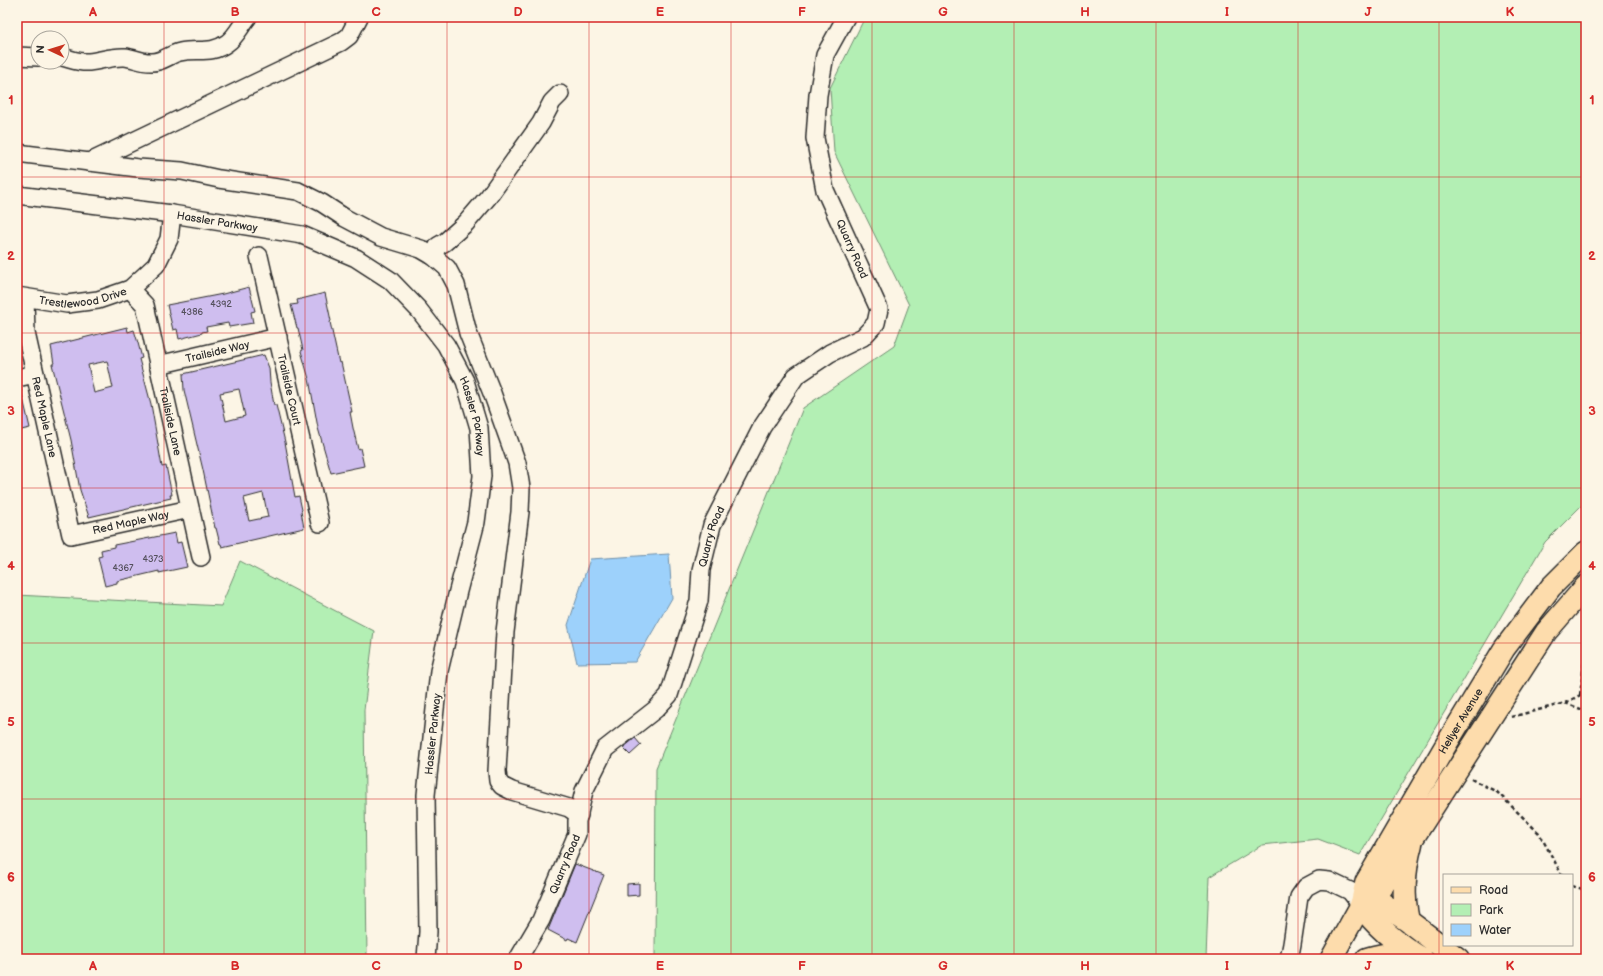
<svg xmlns="http://www.w3.org/2000/svg" width="1603" height="976" font-family="'Balsamiq Sans',sans-serif">
	<rect width="100%" height="100%" fill="#fcf5e5"/>
	<filter id="ink" filterUnits="userSpaceOnUse"><feTurbulence type="fractalNoise" baseFrequency=".025" numOctaves="2"/><feDisplacementMap in="SourceGraphic" scale="8" xChannelSelector="R" yChannelSelector="G"/><feConvolveMatrix kernelMatrix="1 2 1 2 8 2 1 2 1" color-interpolation-filters="sRGB"/></filter>
	<g filter="url(#ink)">
		<path fill="#b3efb4" stroke="#6f8d70" d="M865 17H1586V501L1545 542 1360 855 1318 839 1262 845 1209 877 1206 959H655L656 768 803 408 894 346 909 305 834 152 830 88Z
			M240 561 374 631 364 710 367 959H17V595L221 606Z"/>
		<path fill="#9dd1fb" stroke="#6f8fa8" d="M669 554 672 598 635 662 577 663 568 625 590 559Z"/>
		<path fill="#cfbeef" stroke="#2b2b2b" fill-rule="evenodd" d="M249 287 255 311 251 312 253 323 229 327 228 323 206 327 207 331 202 332V333L179 339 177 329 173 330 167 305 223 294Z
			M325 293 331 321 330 322 339 363 341 362 352 412H350L353 428 358 449 360 448 364 466 331 473 318 428 309 379 301 351 303 350 298 328H297L291 305 298 304 297 300Z
			M127 327 128 332 134 330 138 343 142 358 139 359 151 404 162 467 166 466 172 495H170L171 498 89 517 80 490 71 440 52 364H54L51 346ZM107 361 113 388 94 393 88 365Z
			M264 355 269 368 270 382 274 405H276L285 442 295 497 299 496 302 510 301 511 304 528 222 547 221 544H220L216 528H215L203 470 184 390 183 374ZM239 389 245 416 226 421 220 393ZM263 493 268 517 249 521 244 498Z
			M21 390 30 428 17 431V391Z
			M175 533 177 543 181 542 187 567 159 573V571L117 581V583L105 586 98 557 102 556 101 550 114 547V545Z
			M635 738 641 745 630 755 623 748Z
			M575 864 604 875 577 942 568 938 567 940 548 930Z
			M639 883V895L627 896V884Z"/>
		<g fill="none" stroke-linecap="round" stroke-linejoin="round">
			<g stroke="#2b2b2b" stroke-width="20">
				<g id="minor">
					<path d="M17 56 38 57"/>
					<path d="M62 57C71 59 79 63 89 62 101 61 112 56 125 57 134 58 143 63 152 62 163 62 170 54 180 52 197 48 211 55 227 43 236 37 241 25 248 17"/>
					<path d="M17 153 138 168 182 171 219 179 298 191 322 203 345 218 381 237 421 249 433 256 447 268 456 285 468 333 492 393 517 463 521 488 520 512 505 632 497 771 498 781 502 786 512 791 569 808 579 815"/>
					<path d="M90 162 341 42 349 36 359 17"/>
					<path id="s1" d="M17 195 172 214 302 235 356 258 390 280 419 310 446 345 465 381 479 428 482 476 476 522 458 591 439 671 426 795 428 932 426 959"/>
					<path id="s2" d="M259 256 320 523"/>
					<path d="M433 256 438 246 445 242 466 223 489 196 541 123 552 102 560 94"/>
					<path id="s3" d="M130 289 145 305 201 557"/>
					<path id="s4" d="M17 296 67 304 98 300 130 289 156 265 169 239 172 214"/>
					<path id="s5" d="M25 298 26 333 71 535 190 509"/>
					<path id="s6" d="M158 365 278 337"/>
					<path d="M17 378 35 374"/>
					<path id="s7" d="M518 959 541 920 577 834V821L584 791 605 749 656 709 669 695 699 601 701 570 712 525 762 427 796 376 830 353 863 337 876 323 879 309 825 190 815 138 818 95 825 55 846 17"/>
					<path d="M1289 959 1292 944 1299 897 1306 887 1319 880 1329 881 1350 891 1361 905"/>
				</g>
			</g>
			<g stroke="#2b2b2b" stroke-width="24">
				<g id="major">
					<path d="M1361 905 1379 891 1546 632 1586 586"/>
					<path id="s8" d="M1331 959 1361 905 1366 882 1447 743 1504 649 1551 587 1586 552"/>
				</g>
			</g>
			<g stroke="#2b2b2b" stroke-width="25">
				<path id="highway" d="M1408 921C1402 894 1404 870 1411 844
					M1367 959C1380 955 1394 954 1408 950
					M1422 959C1399 945 1377 928 1361 905L1380 902 1408 921 1458 959"/>
			</g>
			<path stroke="#2b2b2b" stroke-width="2.5" stroke-dasharray="4 3" stroke-linecap="butt" d="M1580 695 1586 648
				M1565 703 1586 711
				M1511 717 1565 703 1586 692
				M1471 779 1497 792 1539 833 1562 875
				M1572 886 1586 890"/>
			<use href="#minor" stroke="#fcf5e5" stroke-width="17"/>
			<use href="#major" stroke="#fddcac" stroke-width="21"/>
			<use href="#highway" stroke="#fddcac" stroke-width="22"/>
		</g>
	</g>
	<path fill="none" stroke="#d62828" stroke-width="1" stroke-opacity="0.55" d="M164 17V959M305 17V959M447 17V959M589 17V959M731 17V959M872 17V959M1014 17V959M1156 17V959M1298 17V959M1439 17V959M17 177H1586M17 333H1586M17 488H1586M17 643H1586M17 799H1586"/>
	<g text-anchor="middle" dominant-baseline="central" stroke-width="4" stroke-linejoin="round" paint-order="stroke">
		<g font-size="9" fill="#54505c">
			<text x="221" y="304">4392</text>
			<text x="192" y="312">4386</text>
			<text x="153" y="559">4373</text>
			<text x="123" y="568">4367</text>
		</g>
		<g font-size="11" fill="#2b2b2b" stroke="#fcf5e5">
			<text stroke="none"><textPath href="#s1" startOffset="202">Hassler Parkway</textPath></text>
			<text transform="translate(852 249) rotate(66)">Quarry Road</text>
			<text stroke="none"><textPath href="#s4" startOffset="67">Trestlewood Drive</textPath></text>
			<text stroke="none"><textPath href="#s6" startOffset="61">Trailside Way</textPath></text>
			<text stroke="none"><textPath href="#s2" startOffset="137">Trailside Court</textPath></text>
			<text stroke="none"><textPath href="#s5" startOffset="121">Red Maple Lane</textPath></text>
			<text stroke="none"><textPath href="#s1" startOffset="550">Hassler Parkway</textPath></text>
			<text stroke="none"><textPath href="#s3" startOffset="141">Trailside Lane</textPath></text>
			<text stroke="none"><textPath href="#s5" startOffset="303">Red Maple Way</textPath></text>
			<text stroke="none"><textPath href="#s7" startOffset="478">Quarry Road</textPath></text>
			<text stroke="none"><textPath href="#s8" startOffset="272">Hellyer Avenue</textPath></text>
			<text transform="translate(433 734) rotate(-84)">Hassler Parkway</text>
			<text stroke="none"><textPath href="#s7" startOffset="106">Quarry Road</textPath></text>
		</g>
	</g>
	<rect width="1603" height="976" fill="none" stroke="#fcf5e5" stroke-width="44"/>
	<rect x="1443" y="874" width="130" height="72" fill="#fcf5e5" stroke="#a8a49b"/>
	<rect x="1451" y="887" width="20" height="6" fill="#fddcac" stroke="#a8a49b"/>
	<text x="1479" y="894" font-size="12" fill="#2b2b2b">Road</text>
	<rect x="1451" y="904" width="20" height="12" fill="#b3efb4" stroke="#a8a49b"/>
	<text x="1479" y="914" font-size="12" fill="#2b2b2b">Park</text>
	<rect x="1451" y="924" width="20" height="12" fill="#9dd1fb" stroke="#a8a49b"/>
	<text x="1479" y="934" font-size="12" fill="#2b2b2b">Water</text>
	<g transform="translate(50 50) rotate(274)"><circle r="19" fill="#fcf5e5" stroke="#a8a49b"/>
	<path d="M0-3L7 15L0 10L-7 15Z" fill="#c8321e"/>
	<text y="-6" font-size="11" font-weight="bold" text-anchor="middle" fill="#2b2b2b">N</text>
	</g>
	<rect x="22" y="22" width="1559" height="932" fill="none" stroke="#d62828" stroke-width="1.5"/>
	<g font-size="13" text-anchor="middle" font-weight="bold" fill="#d62828">
		<text x="93" y="16">A</text>
		<text x="235" y="16">B</text>
		<text x="376" y="16">C</text>
		<text x="518" y="16">D</text>
		<text x="660" y="16">E</text>
		<text x="802" y="16">F</text>
		<text x="943" y="16">G</text>
		<text x="1085" y="16">H</text>
		<text x="1227" y="16">I</text>
		<text x="1368" y="16">J</text>
		<text x="1510" y="16">K</text>
		<text x="11" y="104">1</text>
		<text x="1592" y="104">1</text>
		<text x="11" y="260">2</text>
		<text x="1592" y="260">2</text>
		<text x="11" y="415">3</text>
		<text x="1592" y="415">3</text>
		<text x="11" y="570">4</text>
		<text x="1592" y="570">4</text>
		<text x="11" y="726">5</text>
		<text x="1592" y="726">5</text>
		<text x="11" y="881">6</text>
		<text x="1592" y="881">6</text>
		<text x="93" y="970">A</text>
		<text x="235" y="970">B</text>
		<text x="376" y="970">C</text>
		<text x="518" y="970">D</text>
		<text x="660" y="970">E</text>
		<text x="802" y="970">F</text>
		<text x="943" y="970">G</text>
		<text x="1085" y="970">H</text>
		<text x="1227" y="970">I</text>
		<text x="1368" y="970">J</text>
		<text x="1510" y="970">K</text>
	</g>
</svg>
